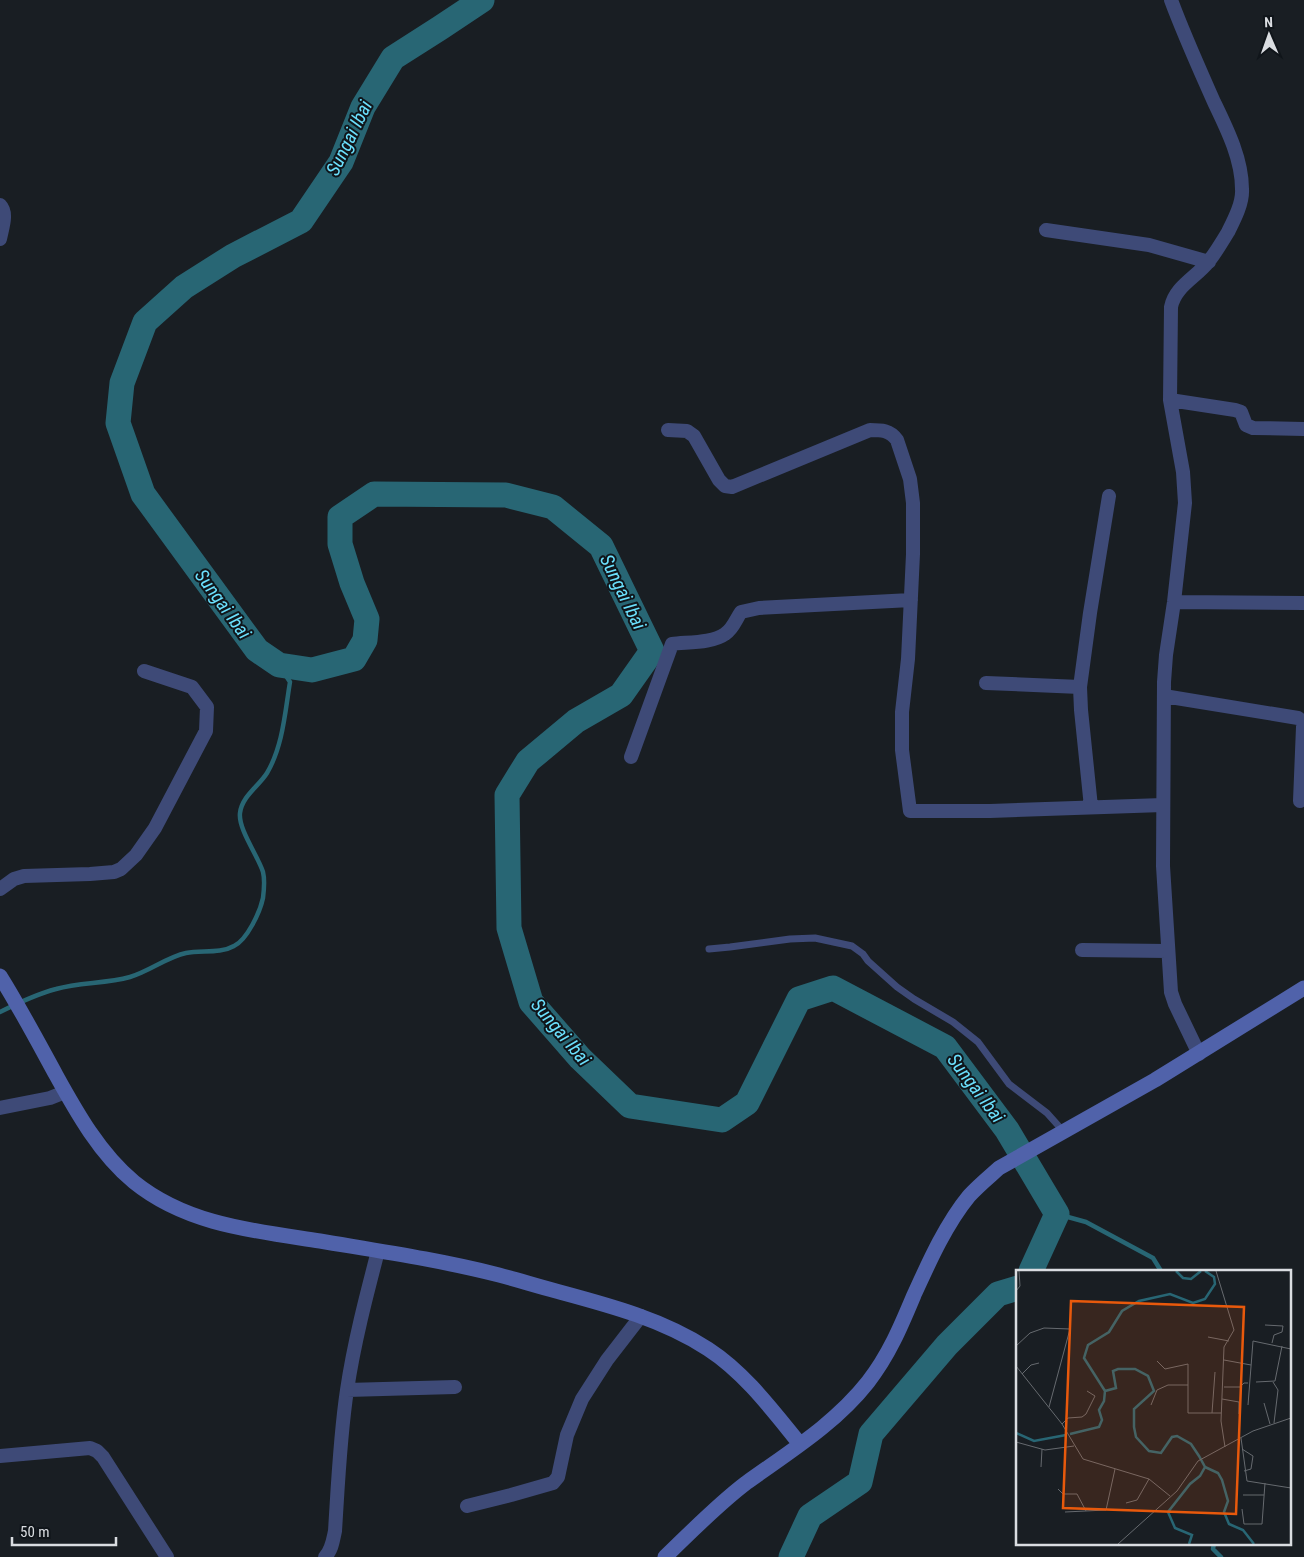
<svg xmlns="http://www.w3.org/2000/svg" width="1304" height="1557" font-family="'Roboto Condensed',sans-serif">
	<rect width="100%" height="100%" fill="#191e23"/>
	<g fill="none" stroke-linecap="round" stroke-linejoin="round">
		<path stroke="#286674" stroke-width="4.5" d="M0 1012C18 1003 37 994 56 989 80 982 105 984 130 977 150 971 167 957 186 953 202 950 220 954 234 946 247 940 260 912 263 898 264 890 265 880 263 872 258 856 238 829 240 813 242 796 259 786 267 773 283 746 285 712 290 682L279 665
			M1057 1214 1086 1222 1153 1258 1161 1271
			M1214 1543 1213 1549 1221 1557"/>
		<path stroke="#286674" stroke-width="25" d="M482 0 440 28 393 58 363 107 341 162 301 221 233 256 184 287 145 322 122 383 118 423 143 494 257 650 279 665 312 670 354 659 365 640 367 619 352 583 340 544V517L374 494 506 495 553 507 601 546 652 651 621 695 576 721 528 761 507 795 509 928 531 1002 580 1058 630 1106 722 1120 747 1103 799 999 833 988 945 1047 1007 1130 1057 1214 1031 1271
			M791 1557 810 1516 860 1482 871 1434 947 1345 998 1294 1018 1288"/>
		<path stroke="#3e4a77" stroke-width="7" d="M709 949 730 947 790 939 815 938 852 946 863 954 868 961 897 987 914 999 953 1022 978 1042 1009 1084 1047 1113 1064 1132"/>
		<path stroke="#3e4a77" stroke-width="14" d="M1171 0C1184 35 1199 68 1214 102 1227 129 1242 159 1242 189 1243 203 1234 220 1228 232 1222 242 1216 252 1209 261 1197 277 1175 286 1171 307L1170 400 1183 472 1185 503 1174 602 1166 655 1164 682 1163 866 1171 992 1175 1004 1199 1054
			M0 205C8 213 2 228 0 239
			M1046 230 1149 245 1209 262
			M1170 400 1235 410 1241 412 1246 425 1253 428 1304 429
			M668 430 687 431 694 436 719 480 725 486 732 487 870 430C881 430 890 430 897 440L910 479 913 503V554L908 659 902 712V750L910 811H990L1163 805
			M1174 602 1304 603
			M986 683 1080 687
			M1164 696 1298 718 1303 722V727L1300 801
			M631 757 672 644C687 642 713 643 725 634 733 629 736 619 741 612L759 608 911 600
			M1091 807 1081 710 1080 687 1090 613 1109 496
			M0 889 14 879 24 876 90 874 114 872 121 869 136 855 155 828 206 731 207 707 192 687 144 671
			M1082 950 1167 951
			M0 1108 50 1098 65 1092
			M347 1390 455 1387
			M0 1456 90 1448 97 1451 103 1457 167 1557
			M467 1506 511 1495 553 1483 558 1477 567 1435 582 1399 607 1360 641 1316
			M325 1557C332 1550 333 1540 335 1531 338 1484 340 1436 347 1390 354 1343 366 1297 378 1251"/>
		<path stroke="#5062aa" stroke-width="15" d="M0 976C20 1008 38 1042 56 1075 77 1113 100 1154 134 1182 187 1225 255 1231 320 1241 379 1251 440 1260 499 1275 518 1280 537 1286 556 1291 608 1305 662 1319 708 1349 745 1373 773 1411 800 1444
			M665 1557C691 1532 717 1505 746 1483 789 1452 835 1424 868 1382 889 1355 901 1326 914 1295 929 1262 946 1224 969 1196 978 1186 989 1177 999 1168L1155 1080 1304 988"/>
	</g>
	<g text-anchor="middle" dominant-baseline="central" stroke-width="4" stroke-linejoin="round" paint-order="stroke">
		<g font-size="19" font-style="italic" fill="#6be0fd" stroke="#10151a">
			<text transform="translate(349 138) rotate(-64)">Sungai Ibai</text>
			<text transform="translate(623 592) rotate(64)">Sungai Ibai</text>
			<text transform="translate(223 604) rotate(54)">Sungai Ibai</text>
			<text transform="translate(561 1032) rotate(50)">Sungai Ibai</text>
			<text transform="translate(976 1088) rotate(53)">Sungai Ibai</text>
		</g>
	</g>
	<g transform="translate(1016 1270)">
		<rect width="275" height="275" fill="#191e23"/>
		<path fill="none" stroke="#286674" stroke-width="2.5" d="M160 1 167 8 175 9 185 1M0 163 18 171 50 165M54 164 83 157 86 150 83 140 88 131 89 121M189 197 202 203 206 210 212 231 208 242 213 254 227 260 238 274M173 274 176 265 159 258 152 242 174 214 184 206 189 197 183 186 175 174 161 166 156 167 145 183 133 181 120 167 118 157V139L138 121 132 106 119 99H102L97 101 100 118 89 121 68 88 72 75 93 62 106 41 123 31 154 24 177 33 189 29 199 14 198 7 189 1"/>
		<path fill="none" stroke="#666a6f" stroke-width="1" d="M200 1 218 60 208 77 205 151 209 177M0 21 4 16 3 1M249 55 267 56 266 62 258 65 256 73M192 67 213 71M0 76 14 63 28 58 54 59 33 137M208 90 235 95M141 91 149 99 172 94V143H205M0 96 46 154 67 189 133 209 154 226M6 104 15 95 23 93M240 112 259 111 266 76M257 112 262 120 258 153M208 117H224L228 113H232M206 129 223 132V144M248 133 254 154M135 135 141 120 152 115H172M232 135 237 71 275 79M196 143 199 102M46 154 52 148 66 147 70 144 79 126 71 121M225 168 231 211 275 218M0 172 29 180 58 176M226 179 237 186 235 199 228 201M25 197 26 179M42 219 47 224H61L70 241M227 225H248M110 233 121 230 133 209M226 239 228 254H246L249 213M49 242 90 240 99 199M102 274 161 221 182 191 237 161 275 148"/>
		<path fill="#e8590c" fill-opacity="0.15" stroke="#e8590c" stroke-width="2.5" d="M55 31 228 37 220 244 47 238Z"/>
		<rect width="275" height="275" fill="none" stroke="#dadde1" stroke-width="2.5"/>
	</g>
	<g transform="translate(1269 35) rotate(358)" stroke="#10151a" stroke-width="4" paint-order="stroke">
	<path d="M0-4L9 19L0 12L-9 19Z" fill="#dadde1"/>
	<text y="-8" font-size="14" font-weight="bold" text-anchor="middle" fill="#dadde1">N</text>
	</g>
	<path d="M12 1537v8h104v-8" fill="none" stroke="#dadde1" stroke-width="2.5"/>
	<text x="20" y="1537" font-size="15" fill="#dadde1" stroke="#10151a" stroke-width="4" paint-order="stroke">50 m</text>
</svg>
